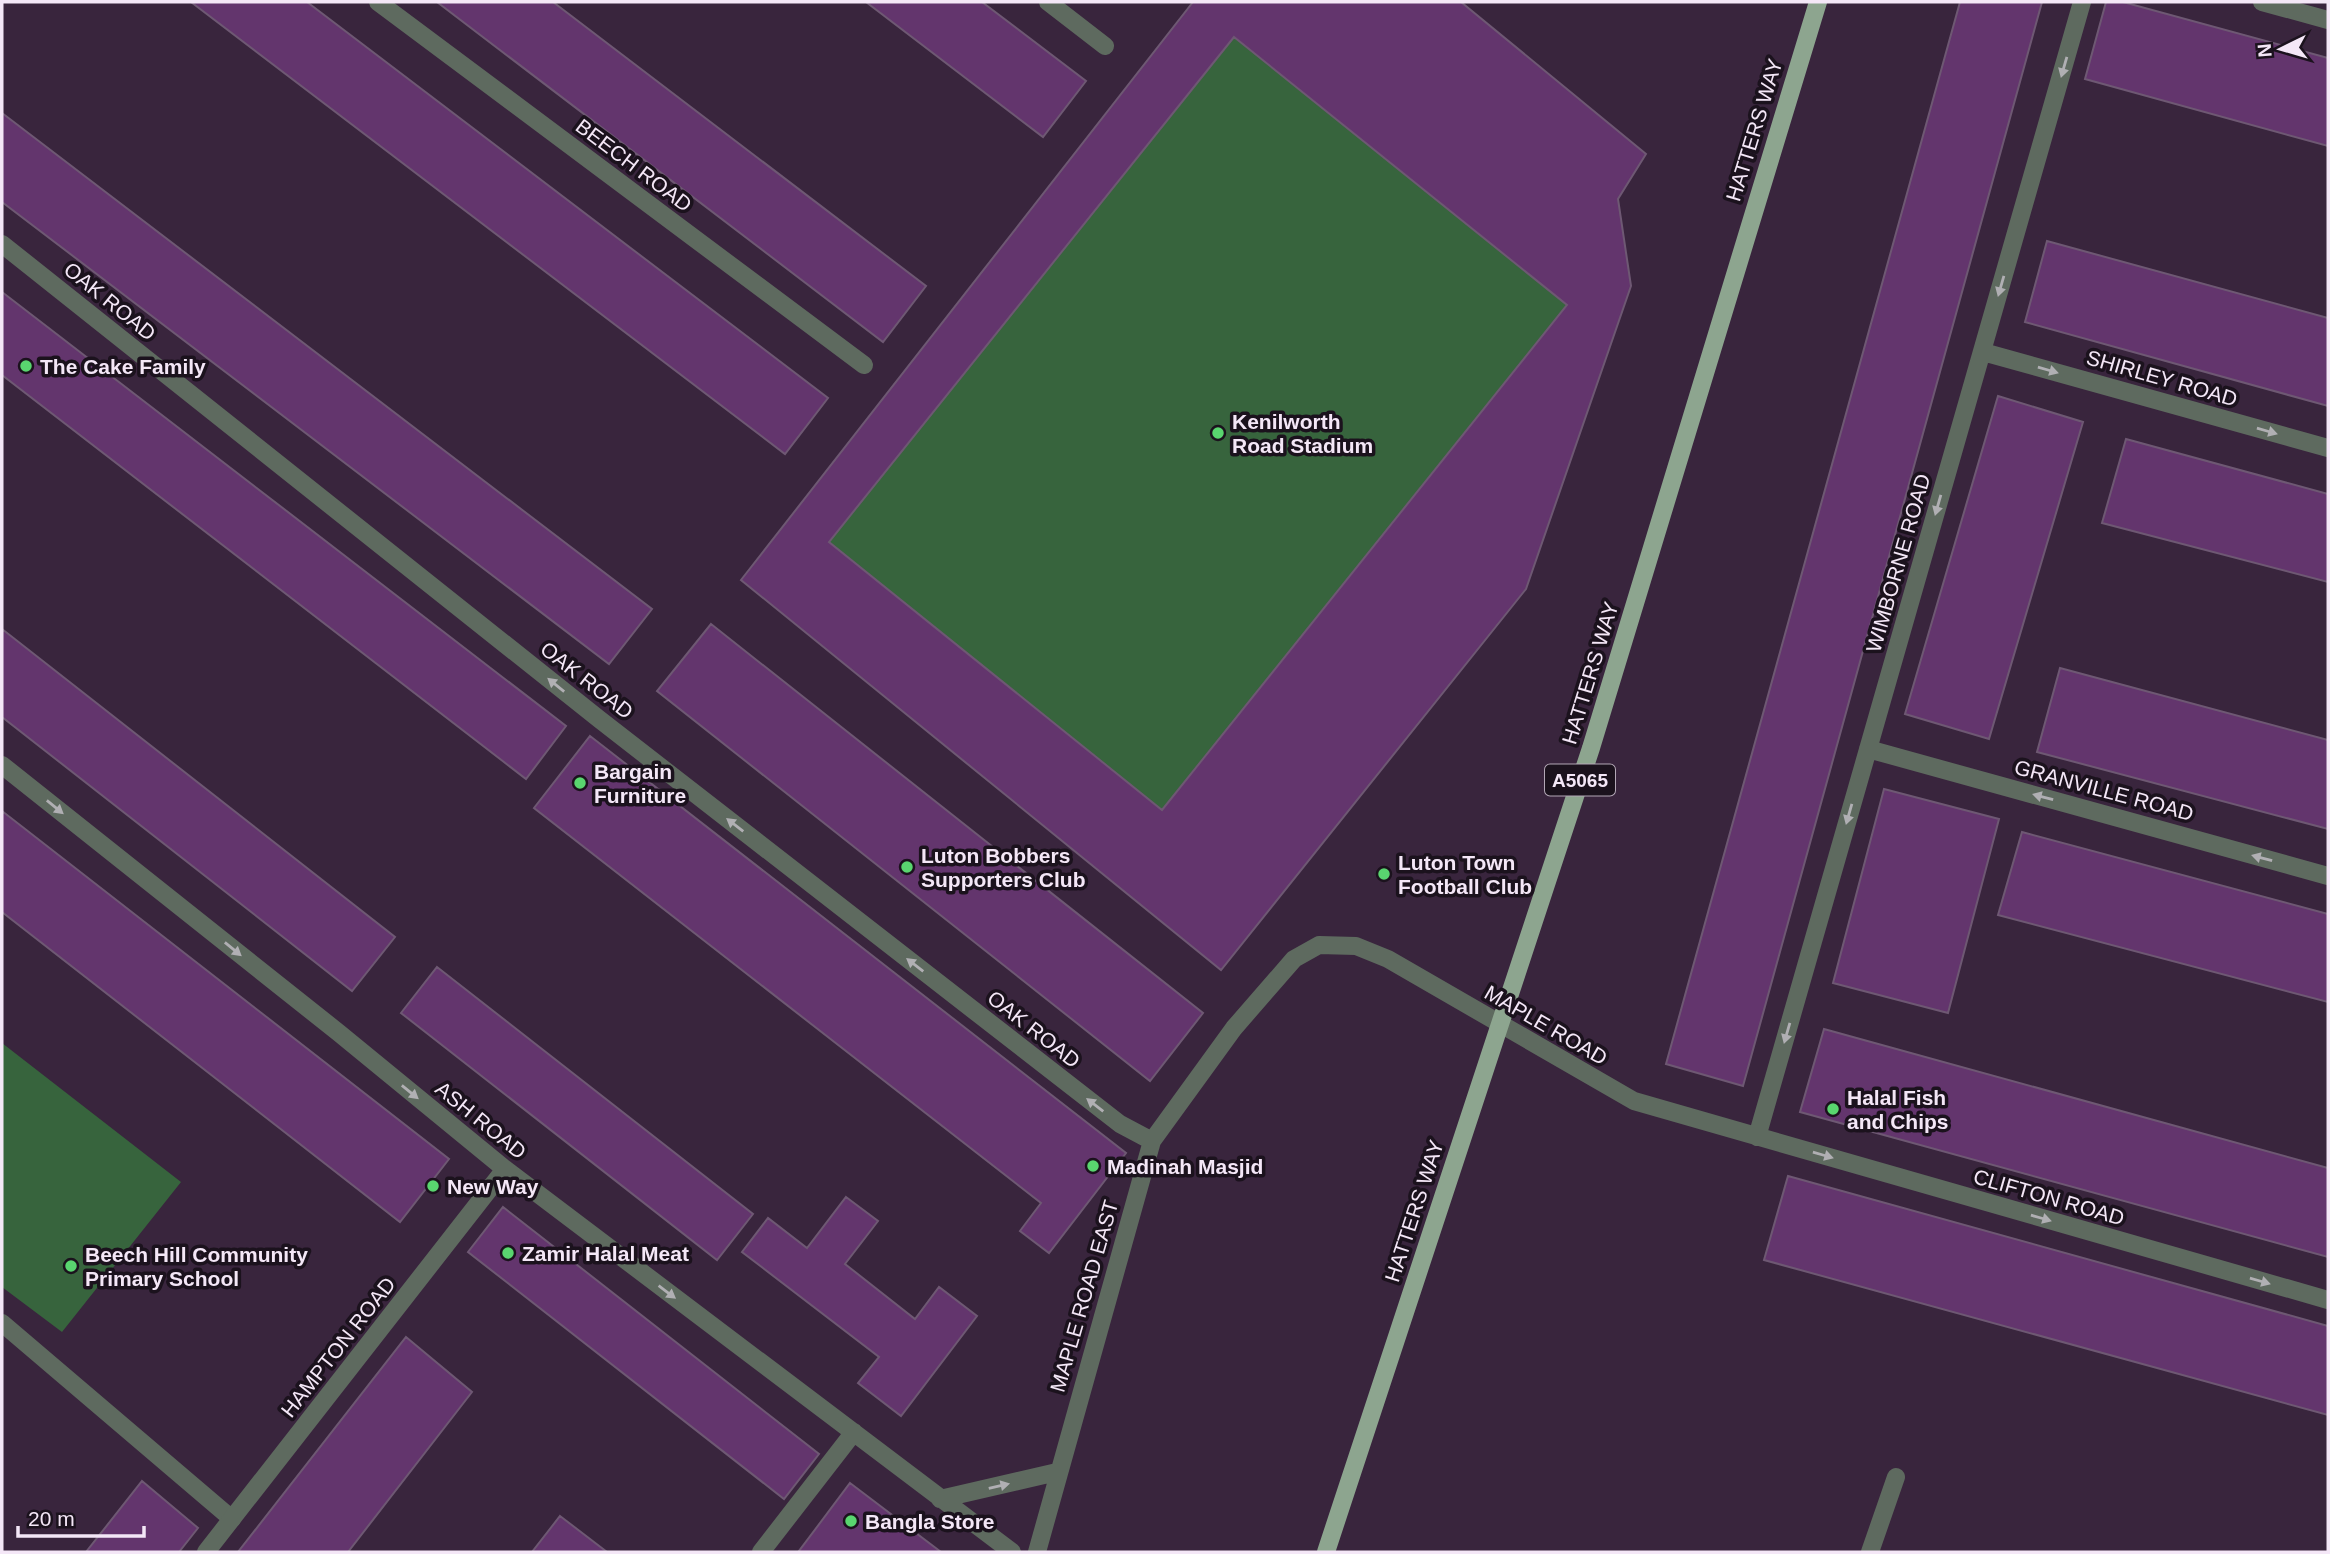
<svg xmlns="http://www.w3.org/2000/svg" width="2330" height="1554" font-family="Arial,sans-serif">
	<rect width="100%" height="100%" fill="#39253d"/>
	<path fill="#37643d" d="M1193 2H1461L1646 154 1618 199 1631 286 1526 589 1221 970 741 580Z
		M2 1043 181 1182 62 1332 2 1287Z"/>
	<path fill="#63356d" stroke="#6e5873" stroke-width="2" fill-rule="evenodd" d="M191 2H307L828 398 785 454Z
		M437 2H553L926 286 883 342Z
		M866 2H982L1086 81 1043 137Z
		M1193 2H1461L1646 154 1618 199 1631 286 1526 589 1221 970 741 580ZM1234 37 1567 305 1162 810 829 542Z
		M1960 2H2042L1743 1086 1666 1064Z
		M2106 2H2123L2328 58V146L2085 79Z
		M2 113 652 609 609 664 2 202Z
		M2047 241 2328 318V406L2025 322Z
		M2 292 566 726 526 779 2 375Z
		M1998 396 2083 422 1989 739 1905 714Z
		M2126 439 2328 494V582L2102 523Z
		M711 624 1203 1013 1150 1081 657 691Z
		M2 629 395 937 352 991 2 717Z
		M2060 668 2328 740V829L2037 752Z
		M590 736 1126 1153 1049 1253 1020 1231 1041 1203 534 808Z
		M1884 789 1999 819 1948 1013 1833 983Z
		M2 811 449 1159 400 1222 2 912Z
		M2022 832 2328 914V1002L1998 915Z
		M437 967 753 1214 717 1260 401 1013Z
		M1824 1029 2328 1168V1257L1800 1112Z
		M1788 1176 2328 1326V1415L1764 1260Z
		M846 1197 878 1221 845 1264 915 1319 939 1287 977 1316 901 1416 858 1383 879 1357 742 1252 768 1218 807 1248Z
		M503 1207 819 1454 784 1499 468 1252Z
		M406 1337 472 1392 348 1552H238Z
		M142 1481 198 1528 179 1552H86Z
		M850 1483 941 1552H801L799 1551Z
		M560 1516 607 1552H532Z"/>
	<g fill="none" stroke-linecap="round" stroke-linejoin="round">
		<path stroke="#5e6a5f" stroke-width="18" d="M2 1323 232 1519
			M1870 1552 1896 1477"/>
		<path stroke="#5e6a5f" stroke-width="18" d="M378 2 864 365
			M1048 2 1105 46
			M2262 2 2328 20
			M2 244 599 719 1120 1124 1152 1141
			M1983 352 2328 448
			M1868 749 2328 876
			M2 765 339 1033 505 1169 1012 1552
			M1757 1137 2082 2
			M940 1499 1057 1472
			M206 1552 505 1169
			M761 1552 854 1432
			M1037 1552 1152 1141 1234 1028 1294 959 1319 945 1356 946 1388 959 1634 1101 2328 1300"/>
		<path stroke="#8da58f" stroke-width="18" d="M1326 1552 1591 748 1818 2"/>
	</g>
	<defs><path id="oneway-solid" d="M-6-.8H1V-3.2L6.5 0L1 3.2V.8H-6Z" transform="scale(1.75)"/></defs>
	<g fill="#b0afb3">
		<use href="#oneway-solid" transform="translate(2064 67) rotate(106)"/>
		<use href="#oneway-solid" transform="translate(2001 286) rotate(106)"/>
		<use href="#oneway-solid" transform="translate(2048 370) rotate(16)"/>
		<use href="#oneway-solid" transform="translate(2267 431) rotate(16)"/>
		<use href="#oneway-solid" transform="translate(1938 505) rotate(106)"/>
		<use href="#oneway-solid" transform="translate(556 685) rotate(-141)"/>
		<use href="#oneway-solid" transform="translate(2043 797) rotate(-165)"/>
		<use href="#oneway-solid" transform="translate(55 807) rotate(39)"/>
		<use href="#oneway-solid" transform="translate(1849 814) rotate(106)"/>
		<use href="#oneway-solid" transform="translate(735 825) rotate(-142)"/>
		<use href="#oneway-solid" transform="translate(2262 858) rotate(-165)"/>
		<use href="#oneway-solid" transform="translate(233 949) rotate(39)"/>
		<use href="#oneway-solid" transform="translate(915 965) rotate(-142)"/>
		<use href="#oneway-solid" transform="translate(1787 1033) rotate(106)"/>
		<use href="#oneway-solid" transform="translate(410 1092) rotate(39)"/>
		<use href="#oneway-solid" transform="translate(1095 1105) rotate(-142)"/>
		<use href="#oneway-solid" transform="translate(1823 1155) rotate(16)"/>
		<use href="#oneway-solid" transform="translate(2041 1218) rotate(16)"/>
		<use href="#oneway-solid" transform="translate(2260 1281) rotate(16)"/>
		<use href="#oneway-solid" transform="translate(667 1292) rotate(37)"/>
		<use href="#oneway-solid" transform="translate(999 1486) rotate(-13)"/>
	</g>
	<g fill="#59d56f" stroke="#1b121d" stroke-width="2.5">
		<circle cx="26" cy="366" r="7"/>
		<circle cx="1218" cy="433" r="7"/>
		<circle cx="580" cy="783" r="7"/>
		<circle cx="907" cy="867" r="7"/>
		<circle cx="1384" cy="874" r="7"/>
		<circle cx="1833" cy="1109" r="7"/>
		<circle cx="1093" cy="1166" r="7"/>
		<circle cx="433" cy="1186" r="7"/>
		<circle cx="508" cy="1253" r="7"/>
		<circle cx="71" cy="1266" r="7"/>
		<circle cx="851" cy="1521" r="7"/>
	</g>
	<g text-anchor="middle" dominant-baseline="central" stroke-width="7" stroke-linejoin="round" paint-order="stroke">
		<rect fill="#1b121d" stroke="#b3a7b6" stroke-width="2" x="1545" y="764.5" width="70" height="31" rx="5"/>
		<g font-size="19" font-weight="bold" fill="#f4e7f7">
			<text x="1580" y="780">A5065</text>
		</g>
		<g font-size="21" fill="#f4e7f7" stroke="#1b121d">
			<text transform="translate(1754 130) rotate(-73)">HATTERS WAY</text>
			<text transform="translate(634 165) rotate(37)">BEECH ROAD</text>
			<text transform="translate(110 301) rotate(39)">OAK ROAD</text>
			<text transform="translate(2162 378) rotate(16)">SHIRLEY ROAD</text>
			<text transform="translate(1898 563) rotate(-74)">WIMBORNE ROAD</text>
			<text transform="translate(1590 673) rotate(-73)">HATTERS WAY</text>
			<text transform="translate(587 680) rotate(38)">OAK ROAD</text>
			<text transform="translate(2104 790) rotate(15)">GRANVILLE ROAD</text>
			<text transform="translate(1546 1025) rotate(30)">MAPLE ROAD</text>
			<text transform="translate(1034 1029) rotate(38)">OAK ROAD</text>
			<text transform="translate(481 1120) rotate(39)">ASH ROAD</text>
			<text transform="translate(2049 1197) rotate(16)">CLIFTON ROAD</text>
			<text transform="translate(1414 1211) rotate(-72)">HATTERS WAY</text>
			<text transform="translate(1084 1296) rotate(-74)">MAPLE ROAD EAST</text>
			<text transform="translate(338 1347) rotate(-52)">HAMPTON ROAD</text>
		</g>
		<g font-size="21" font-weight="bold" fill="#f4e7f7" stroke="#1b121d" text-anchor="start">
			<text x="40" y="366">The Cake Family</text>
			<text x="1232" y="421">Kenilworth<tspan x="1232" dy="24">Road Stadium</tspan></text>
			<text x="594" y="771">Bargain<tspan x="594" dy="24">Furniture</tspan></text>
			<text x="921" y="855">Luton Bobbers<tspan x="921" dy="24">Supporters Club</tspan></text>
			<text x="1398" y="862">Luton Town<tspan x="1398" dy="24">Football Club</tspan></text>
			<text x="1847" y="1097">Halal Fish<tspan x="1847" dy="24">and Chips</tspan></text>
			<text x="1107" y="1166">Madinah Masjid</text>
			<text x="447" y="1186">New Way</text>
			<text x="522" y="1253">Zamir Halal Meat</text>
			<text x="85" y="1254">Beech Hill Community<tspan x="85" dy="24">Primary School</tspan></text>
			<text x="865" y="1521">Bangla Store</text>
		</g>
	</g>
	<rect width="2330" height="1554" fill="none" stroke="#f4e7f7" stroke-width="7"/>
	<g transform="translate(2281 49) rotate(265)" stroke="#1b121d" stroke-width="5" paint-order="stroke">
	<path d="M0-5L12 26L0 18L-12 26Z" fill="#f4e7f7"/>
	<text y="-10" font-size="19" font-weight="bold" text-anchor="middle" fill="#f4e7f7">N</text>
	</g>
	<path d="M18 1526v10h126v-10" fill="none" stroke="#f4e7f7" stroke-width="3.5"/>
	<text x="28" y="1526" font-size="21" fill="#f4e7f7" stroke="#1b121d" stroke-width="5" paint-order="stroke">20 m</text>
</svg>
